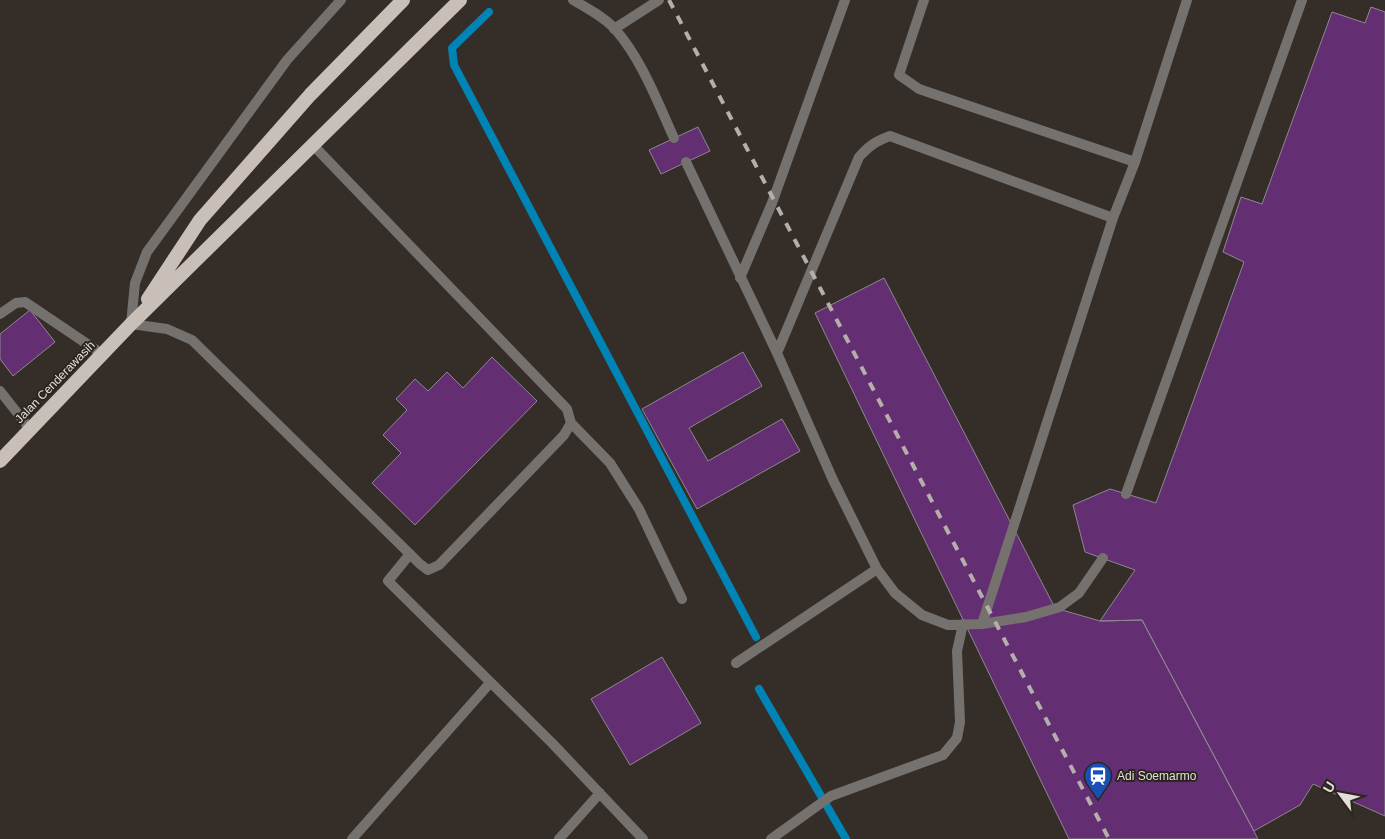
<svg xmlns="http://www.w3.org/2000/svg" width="1385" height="839" font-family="Helvetica,sans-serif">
	<rect width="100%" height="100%" fill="#352e28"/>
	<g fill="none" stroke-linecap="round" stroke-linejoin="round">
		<path stroke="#0084b6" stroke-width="8" d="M489 12 452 48 454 65 756 637
			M759 689 846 839"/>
	</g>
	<path fill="#632f72" stroke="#8e8790" d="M1371 7 1385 12V816L1313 784 1300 805 1254 831 1142 620 1100 621 1135 570 1085 552 1073 505 1110 489 1156 503 1244 262 1223 252 1241 197 1262 204 1332 12 1365 23Z
		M698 127 710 151 661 174 649 150Z
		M884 278 1055 608 1100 621 1142 620 1258 839H1069L815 313Z
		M30 310 55 342 13 376 0 359V334Z
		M743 352 762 386 689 428 708 461 782 419 800 451 697 509 642 409Z
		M492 357 537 401 415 525 372 483 401 453 383 435 407 410 396 399 415 379 428 391 447 372 463 388Z
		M662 657 701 723 630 765 591 699Z"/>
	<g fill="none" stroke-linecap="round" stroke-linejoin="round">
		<path stroke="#75716e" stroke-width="10" d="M573 0C587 8 604 17 615 29 642 60 657 101 674 138
			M924 0 899 75 919 89 1135 162
			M614 29 659 0
			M686 162 777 353 833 480 877 569 895 593 922 615 948 625 982 624 1026 617 1060 607 1079 593 1103 558
			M740 278 772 203 845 0
			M0 314 16 303 25 302 102 354
			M131 324 167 329 192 340 420 564 428 570 439 565 564 435 571 423 567 409 312 144
			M777 353 859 157C869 146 876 141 890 136L1113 218
			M0 391 30 429
			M571 423 610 463 639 509 682 599
			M1126 494 1302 0
			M410 554 388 581 552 743 643 839
			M982 624 1113 218 1135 162 1187 0
			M736 663 877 569
			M352 839 490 683
			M559 839 600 793
			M771 839 831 796 943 755 957 738 960 722 957 651 963 624"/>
		<path stroke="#75716e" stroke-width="10" d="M131 324 135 283 147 252 287 60 341 0"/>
		<path stroke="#c8bfb8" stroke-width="14" d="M148 299 200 220 310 95 403 0
			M0 461 131 324 460 0"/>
		<path stroke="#b4afaa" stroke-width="4" stroke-dasharray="9 9" stroke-linecap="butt" d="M669 0 1109 839"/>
	</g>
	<defs>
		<g id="station-pin" transform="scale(1.4375)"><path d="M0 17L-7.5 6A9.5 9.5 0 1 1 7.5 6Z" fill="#1a4fb4" stroke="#2b251e"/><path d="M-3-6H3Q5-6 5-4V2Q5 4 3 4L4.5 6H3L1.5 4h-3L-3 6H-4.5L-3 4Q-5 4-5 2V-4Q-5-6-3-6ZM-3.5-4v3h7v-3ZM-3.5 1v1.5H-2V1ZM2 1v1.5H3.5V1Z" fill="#fff"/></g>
	</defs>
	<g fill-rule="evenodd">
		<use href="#station-pin" x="1098" y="776"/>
	</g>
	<g text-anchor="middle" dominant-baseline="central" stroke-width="4" stroke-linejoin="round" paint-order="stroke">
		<g font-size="12" fill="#e2ded9" stroke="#2b251e">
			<text transform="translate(55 382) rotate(-46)">Jalan Cenderawasih</text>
		</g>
		<g font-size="12" fill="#e2ded9" stroke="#2b251e" text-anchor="start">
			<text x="1117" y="776">Adi Soemarmo</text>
		</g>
	</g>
	<g transform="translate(1340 794) rotate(302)" stroke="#2b251e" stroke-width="4" paint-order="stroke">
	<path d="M0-4L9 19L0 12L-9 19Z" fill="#e2ded9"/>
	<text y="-8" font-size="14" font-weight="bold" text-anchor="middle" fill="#e2ded9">U</text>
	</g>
</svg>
